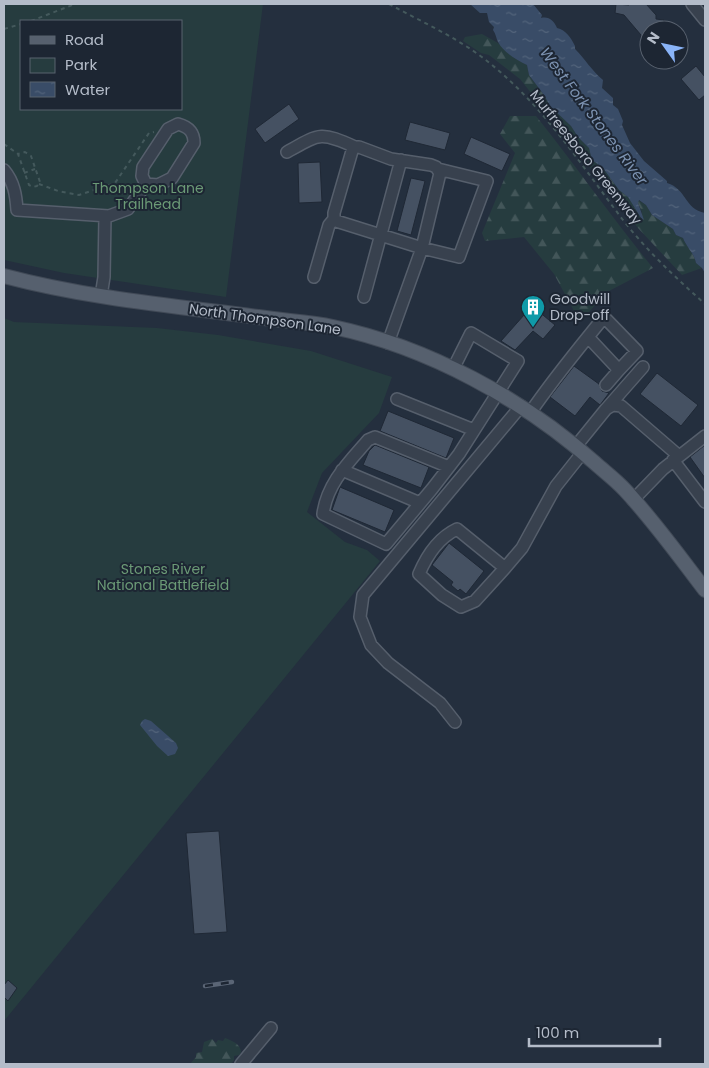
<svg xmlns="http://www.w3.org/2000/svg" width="709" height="1068" font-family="Poppins,sans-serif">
	<defs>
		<pattern id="forest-firs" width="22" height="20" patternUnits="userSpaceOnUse" patternTransform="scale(1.25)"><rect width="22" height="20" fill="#263c3f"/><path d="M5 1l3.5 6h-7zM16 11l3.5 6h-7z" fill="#435659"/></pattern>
		<pattern id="water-ripples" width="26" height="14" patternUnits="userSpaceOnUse" patternTransform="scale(1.25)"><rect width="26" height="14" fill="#394c67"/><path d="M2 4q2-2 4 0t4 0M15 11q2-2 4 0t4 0" fill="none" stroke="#53647b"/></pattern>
	</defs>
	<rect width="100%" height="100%" fill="#242f3e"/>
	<path fill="url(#forest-firs)" d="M482 34 498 43 514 58 527 65 529 75 544 95 550 106 571 126 578 137 589 148 592 160 603 168 619 190 628 197 641 218 642 212 638 203V200L646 205 652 215 673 229 676 235 683 238C687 248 694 253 696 263L702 268 682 275 638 228 520 79 489 55 481 53 463 41 465 37Z
		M510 116H536C576 166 612 218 653 268L607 292 580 322 554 274 524 237 485 241 482 233 515 153 500 134Z
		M225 1038C232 1041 240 1043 241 1052L239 1055 234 1056V1060L231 1064H190L196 1057V1053L202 1052 204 1042 212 1039 216 1043 218 1040 223 1041Z"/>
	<path fill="#263c3f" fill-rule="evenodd" d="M4 4H263L226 297 64 273 4 260ZM21 21H181V109H21Z
		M4 318 14 322 157 328 218 335 311 351 392 377 379 413 322 473 307 512 345 542 367 550 380 561 4 1021Z"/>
	<path fill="url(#water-ripples)" d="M470 4H533L542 15 541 18C549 16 554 21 557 28 566 30 571 38 575 46V49C585 59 592 71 603 80L602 88 613 98V105L618 109 623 121 622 125 630 143 644 161 667 181V183C687 189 684 209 705 213V273L702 268 696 263C694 253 687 248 683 238L676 235 673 229 652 215 646 205 639 200 638 203 644 220 641 218 628 197 619 190 603 168 592 160 589 148 578 137 571 126 550 106 544 95 529 75 527 65C517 60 503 52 498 42 496 38 496 34 493 30L494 27 489 22 487 13H480Z
		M145 719 151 721 176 743 178 748 175 754 168 756 157 746 140 725 142 721Z"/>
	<path fill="#455162" stroke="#1f2835" d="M616 4 629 5V4H646L656 15V19L664 20 663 30H649V39L641 38V35L624 15 615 13Z
		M696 66 705 77V95L699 100 681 79Z
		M289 104 299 119 265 143 255 129Z
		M410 122 450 133 445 150 405 140Z
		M471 137 510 154 502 171 464 154Z
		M320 162 322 202 299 203 298 163Z
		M411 178 425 181 411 235 397 231Z
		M532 306 555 325 543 339 533 331 515 350 501 341Z
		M574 366 599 384 602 391 609 393 600 405 590 397 575 416 550 397Z
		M657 373 698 405 681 426 640 394Z
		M388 411 454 438 446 458 380 431Z
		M375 445 429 467 421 488 363 465 369 451Z
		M705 445V478L690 457Z
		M340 487 394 510 385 532 332 510Z
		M449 543 484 571 466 594 460 589 458 591 451 585 453 582 432 565Z
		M219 831 227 932 194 934 186 833Z
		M8 980 17 988 8 1001 4 997V985Z"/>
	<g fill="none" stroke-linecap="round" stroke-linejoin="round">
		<g stroke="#565f6c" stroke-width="14">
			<path id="minor" d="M692 4 705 20
				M287 152C319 134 320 131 355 147
				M4 170C14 182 16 195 17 210L109 216 128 209 146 184 158 185 172 178 194 143C194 132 189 127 178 124L168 129 143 167 142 176 146 184
				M314 277 329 225 334 219
				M101 296 104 277 105 216
				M364 297 401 160
				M388 343 422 248 440 173 436 167 431 165 391 159 359 147H355L352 151 334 213V219L336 221 422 248 459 257 487 181 438 169
				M606 385 619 370
				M397 399 474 430
				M607 408 643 367
				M530 413C553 379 579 348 604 317L637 351 619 370 588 337
				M576 446 606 409 613 405 621 406 679 456
				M673 460 705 502
				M449 467 375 437 368 440C349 462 327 483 323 514L386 544 432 489 459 454 518 361 471 333 453 369
				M342 470 420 503
				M633 500 663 469 705 436
				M505 568 457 529C438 538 427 555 419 574L442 595 461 607 475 601 505 568 522 548 556 486 583 452
				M455 722 440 703 388 663 371 645 360 617 363 595 521 406
				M241 1064 271 1028"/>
		</g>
		<g stroke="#414a57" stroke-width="16">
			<path id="major" d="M4 276C87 298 173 306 258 317 283 321 309 322 333 327 428 347 523 399 595 463 605 472 616 480 625 490 654 521 679 556 705 590"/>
		</g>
		<path stroke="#44595c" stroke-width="2" stroke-dasharray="4 4" stroke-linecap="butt" d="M389 4C422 22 458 38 487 61 543 105 581 165 623 220 647 251 676 278 705 304
			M31 21 75 4
			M4 29 21 24
			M4 144 18 154 29 185 33 187 37 186 40 182 31 156 25 152 18 154
			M24 173 35 169
			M39 184 58 191 79 195 115 183 149 133 154 132"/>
		<use href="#minor" stroke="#38414e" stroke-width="11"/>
		<use href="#major" stroke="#56606e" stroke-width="14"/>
		<g stroke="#5a6575" stroke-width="4.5">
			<path id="rail" d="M205 986 232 982"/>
		</g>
		<use href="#rail" stroke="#1d2633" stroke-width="2.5" stroke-dasharray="8" stroke-linecap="butt"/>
	</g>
	<defs>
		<g id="building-pin" transform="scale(1.25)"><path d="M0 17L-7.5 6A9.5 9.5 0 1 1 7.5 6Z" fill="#0f9aa8" stroke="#1d2633"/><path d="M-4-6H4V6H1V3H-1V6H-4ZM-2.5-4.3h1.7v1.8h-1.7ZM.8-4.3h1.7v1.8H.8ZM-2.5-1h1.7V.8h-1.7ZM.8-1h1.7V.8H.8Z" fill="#fff"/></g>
	</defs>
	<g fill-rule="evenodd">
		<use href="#building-pin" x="533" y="307"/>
	</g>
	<g text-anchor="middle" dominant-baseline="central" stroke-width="4" stroke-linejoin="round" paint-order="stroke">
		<g font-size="14" fill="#b4bcc9" stroke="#1d2633">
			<text transform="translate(586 157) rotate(51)">Murfreesboro Greenway</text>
			<text transform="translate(265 319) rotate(8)">North Thompson Lane</text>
		</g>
		<g font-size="14" fill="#6b9a76" stroke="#1d2633">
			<text x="148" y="188">Thompson Lane<tspan x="148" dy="16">Trailhead</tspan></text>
			<text x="163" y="569">Stones River<tspan x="163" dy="16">National Battlefield</tspan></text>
		</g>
		<g font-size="14" fill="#b4bcc9" stroke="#1d2633" text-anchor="start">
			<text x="550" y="299">Goodwill<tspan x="550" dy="16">Drop-off</tspan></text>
		</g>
		<g font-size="15" font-style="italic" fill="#7c92b1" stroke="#1d2633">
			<text transform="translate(594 116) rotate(53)">West Fork Stones River</text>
		</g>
	</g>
	<rect width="709" height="1068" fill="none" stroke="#b4bcc9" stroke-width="10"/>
	<rect x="20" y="20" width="162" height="90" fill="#1d2633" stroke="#59626f"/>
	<rect x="30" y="36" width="25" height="8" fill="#56606e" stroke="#59626f"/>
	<text x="65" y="45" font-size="15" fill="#b4bcc9">Road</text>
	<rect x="30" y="58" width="25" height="15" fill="#263c3f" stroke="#59626f"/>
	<text x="65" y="70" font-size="15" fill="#b4bcc9">Park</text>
	<rect x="30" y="82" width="25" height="15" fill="url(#water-ripples)" stroke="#59626f"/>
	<text x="65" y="95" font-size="15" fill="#b4bcc9">Water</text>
	<g transform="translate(664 45) rotate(303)"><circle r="24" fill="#1d2633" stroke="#59626f"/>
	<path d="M0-4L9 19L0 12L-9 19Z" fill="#8ab4f8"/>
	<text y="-8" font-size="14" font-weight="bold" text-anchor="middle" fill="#b4bcc9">N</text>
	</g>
	<path d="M529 1038v8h131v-8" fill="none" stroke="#b4bcc9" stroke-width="2.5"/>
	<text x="536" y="1038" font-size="15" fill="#b4bcc9" stroke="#1d2633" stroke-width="4" paint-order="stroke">100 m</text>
</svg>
